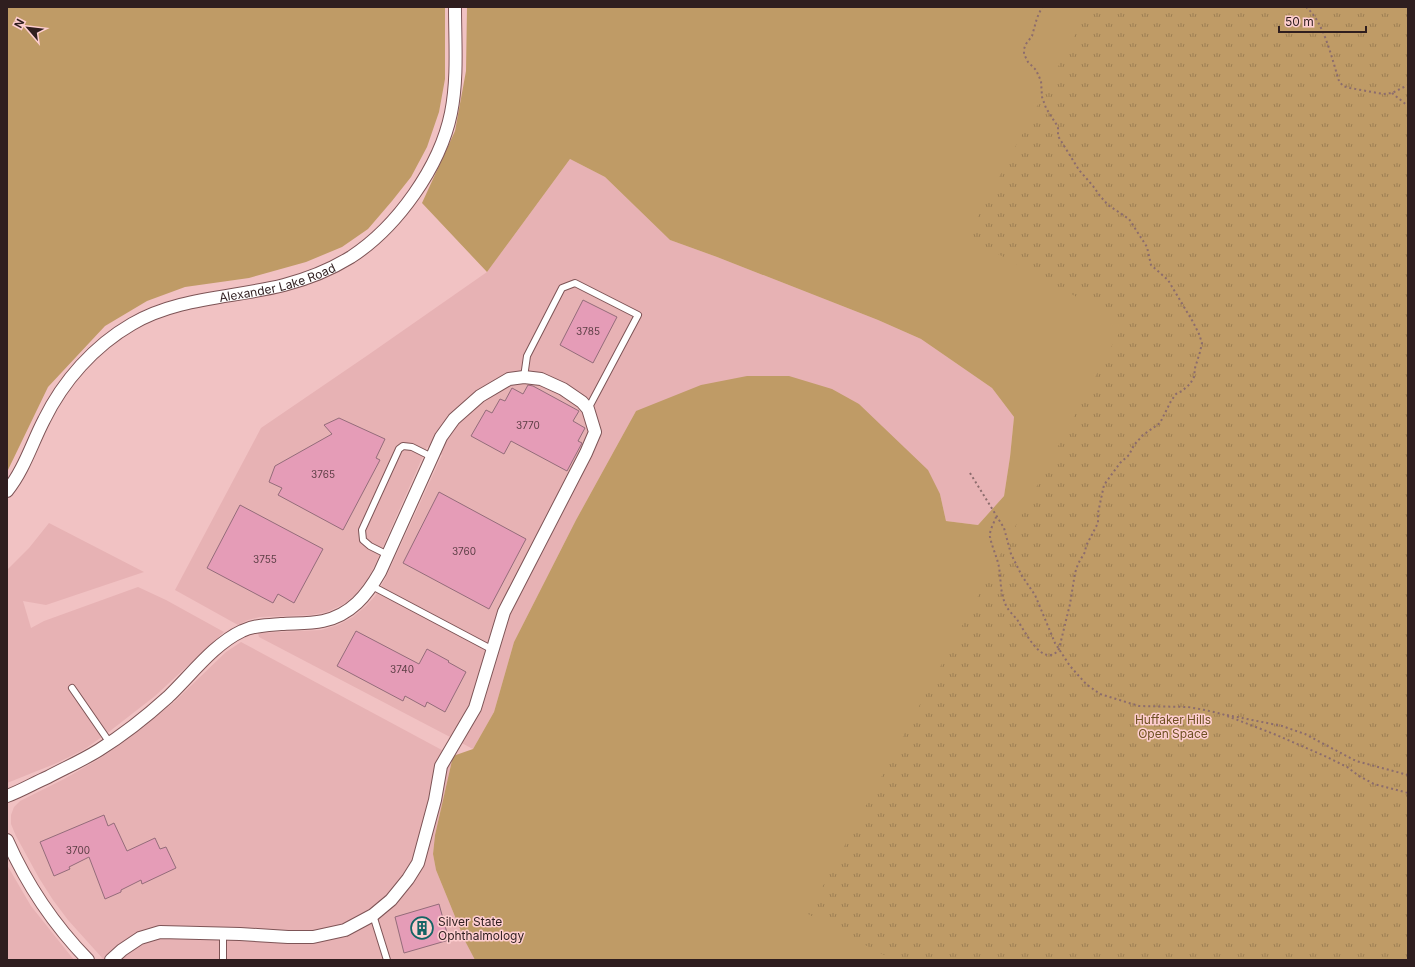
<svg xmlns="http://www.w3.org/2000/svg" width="1415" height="967" font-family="Inter,sans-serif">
	<defs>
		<pattern id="park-tufts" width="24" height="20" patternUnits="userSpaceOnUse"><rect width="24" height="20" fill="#bf9b66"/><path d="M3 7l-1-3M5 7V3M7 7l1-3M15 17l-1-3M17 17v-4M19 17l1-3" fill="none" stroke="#9c7e53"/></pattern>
	</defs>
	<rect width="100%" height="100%" fill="#f1c2c3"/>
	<path fill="#e7b2b4" d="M570 159 605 177 670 240 717 257 878 320 921 339 992 388 1014 417 1010 457 1004 496 978 525 946 521 940 494 636 411 576 520 514 642 494 712 473 749 259 637 258 633 321 630 338 625 353 617 366 606 375 596 385 579 442 455 427 447 375 565 367 580 355 595 344 604 327 612 311 615 260 617 248 620 238 625 175 590 261 428 368 355 487 272Z
		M49 523 144 572 46 605 23 601 31 628 44 621 138 587 166 600 224 632 155 696 110 731 85 749 57 763 7 783V570L29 548Z
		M241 642 453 756 435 835 433 854 436 870 465 941 475 960H104L68 920 53 900 39 878 16 836 11 824V815L14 807 20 801 64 779 99 759 121 744 173 703 226 652Z
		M7 865 31 906 74 960H7Z"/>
	<path fill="#bf9b66" d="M7 7H445V79L439 112 427 147 411 177 392 201 368 229 342 247 306 262 249 278 185 287 147 301 105 326 48 387 7 472Z
		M467 7H1408V960H475L465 941 436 870 433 854 435 835 453 756 473 749 494 712 514 642 576 520 636 411 701 385 747 376H789L832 389 859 404 928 470 940 494 946 521 978 525 1004 496 1010 457 1014 417 992 388 921 339 878 320 717 257 670 240 605 177 570 159 487 272 422 203 455 131 466 71Z"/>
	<path fill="url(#park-tufts)" d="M1090 7H1408V960H893L808 914 1124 323 967 237Z"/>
	<path fill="#e59cb7" stroke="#946c7a" d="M583 300 617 317 593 363 560 345Z
		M528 385 533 386 579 411 573 421 585 428 578 441 582 443 567 471 511 441 504 454 471 436 486 410 492 413 500 399 505 401 512 388 523 394Z
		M339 418 385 439 376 458 380 460 343 530 278 495 282 488 269 482 275 466 332 434 324 425Z
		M439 492 526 539 489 609 403 563Z
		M240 505 323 549 294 603 278 594 273 603 207 568Z
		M356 631 419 664 427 649 449 661 448 662 466 672 445 712 427 702 425 707 405 696 403 701 337 666Z
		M104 815 108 826 114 823 127 851 155 838 160 849 166 847 176 868 142 884 141 880 121 890V892L105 899 89 857 69 867 70 869 54 876 40 842Z
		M439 904 449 940 404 953 395 917Z"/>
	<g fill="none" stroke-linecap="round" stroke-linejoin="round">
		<g stroke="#7d5456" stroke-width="8">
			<path id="lane" d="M524 377 527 356 562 288 575 283 638 315 588 409
				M388 555 370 546 363 540 362 530 399 449 403 446 412 447 432 457
				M372 586 493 650
				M72 688 110 743
				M373 915 387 960
				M223 933V960"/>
		</g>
		<g stroke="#7d5456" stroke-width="14">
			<g id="street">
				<path id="s1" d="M7 491C24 470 32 443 44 420 63 381 94 346 132 324 178 297 233 298 284 285 307 279 330 270 351 257 397 227 440 167 451 113 458 78 455 42 455 7"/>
				<path d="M7 796C21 791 34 783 48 777 65 768 83 760 99 750 123 735 147 716 168 697 191 675 214 644 242 631 254 625 268 625 281 624 294 623 309 624 323 621 351 615 367 595 380 572L441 437 454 419 480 396 509 379 524 377 541 379 563 389 582 402 588 409 595 432 586 453 504 612 475 708 441 766 435 800 418 863 408 879 391 900 373 915 345 930 313 937H288L240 934 160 932 140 938 122 950 111 960"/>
				<path d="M7 840C27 885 54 925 88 960"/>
			</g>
		</g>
		<path stroke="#8c6c6d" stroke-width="2" stroke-dasharray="2 3" stroke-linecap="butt" d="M1306 7C1324 22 1332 59 1339 81L1343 86 1350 88 1383 94 1392 93 1408 85
			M1392 93 1408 106
			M970 473 1004 528 1011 554 1022 576 1035 595 1055 643 1070 666 1086 684 1100 694 1139 706 1188 707 1205 710 1222 714 1274 734 1327 757 1347 767 1359 776 1374 784 1408 793
			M996 517C994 523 989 531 990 537 992 547 997 557 999 567 1001 579 1000 592 1005 603 1007 610 1014 615 1018 621 1025 632 1044 670 1059 649L1070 604 1075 573 1078 564 1085 552 1086 546 1098 523V513L1104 485 1120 463 1129 455 1134 445 1143 435 1160 423 1171 401 1176 394 1182 391 1190 384 1194 377 1195 368 1200 352 1202 343 1199 334 1193 322 1168 280 1151 265 1147 247 1129 219 1108 205 1100 196 1093 186 1079 170 1058 136V127L1046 108 1042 97 1041 81 1036 70 1028 62 1024 54V49L1026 44 1032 36 1037 18 1042 7
			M1227 715 1282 726 1305 734 1356 761 1408 775"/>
		<use href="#lane" stroke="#fff" stroke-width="6"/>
		<use href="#street" stroke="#fff" stroke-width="12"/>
	</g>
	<defs>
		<g id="building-ring" transform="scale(1.15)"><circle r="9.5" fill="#feced0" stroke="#146465" stroke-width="1.5"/><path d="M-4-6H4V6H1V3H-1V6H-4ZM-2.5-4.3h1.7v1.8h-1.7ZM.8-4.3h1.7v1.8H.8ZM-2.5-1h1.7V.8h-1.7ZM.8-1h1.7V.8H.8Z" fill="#146465"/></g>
	</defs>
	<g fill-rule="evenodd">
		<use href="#building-ring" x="422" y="928"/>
	</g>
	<g text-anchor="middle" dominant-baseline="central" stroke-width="3" stroke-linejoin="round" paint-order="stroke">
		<g font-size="10" fill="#5c3e45">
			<text x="588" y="331">3785</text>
			<text x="528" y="425">3770</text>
			<text x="323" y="474">3765</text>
			<text x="464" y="551">3760</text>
			<text x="265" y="559">3755</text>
			<text x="402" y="669">3740</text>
			<text x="78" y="850">3700</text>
		</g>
		<g font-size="12" fill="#2f1e1f" stroke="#feced0">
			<text stroke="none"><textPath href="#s1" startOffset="364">Alexander Lake Road</textPath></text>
		</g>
		<g font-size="12" fill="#6e5022" stroke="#feced0">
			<text x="1173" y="719">Huffaker Hills<tspan x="1173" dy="14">Open Space</tspan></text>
		</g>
		<g font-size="12" fill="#2f1e1f" stroke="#feced0" text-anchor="start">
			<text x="438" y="921">Silver State<tspan x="438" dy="14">Ophthalmology</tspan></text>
		</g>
	</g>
	<rect width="1415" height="967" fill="none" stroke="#2f1e1f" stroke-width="16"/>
	<g transform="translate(28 28) rotate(298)" stroke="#feced0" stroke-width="3" paint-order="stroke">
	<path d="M0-3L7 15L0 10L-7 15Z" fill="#2f1e1f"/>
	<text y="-6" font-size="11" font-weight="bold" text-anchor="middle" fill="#2f1e1f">N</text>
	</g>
	<path d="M1279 26v6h87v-6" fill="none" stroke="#2f1e1f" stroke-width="2"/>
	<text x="1285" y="26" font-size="12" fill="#2f1e1f" stroke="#feced0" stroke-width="3" paint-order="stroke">50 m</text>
</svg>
